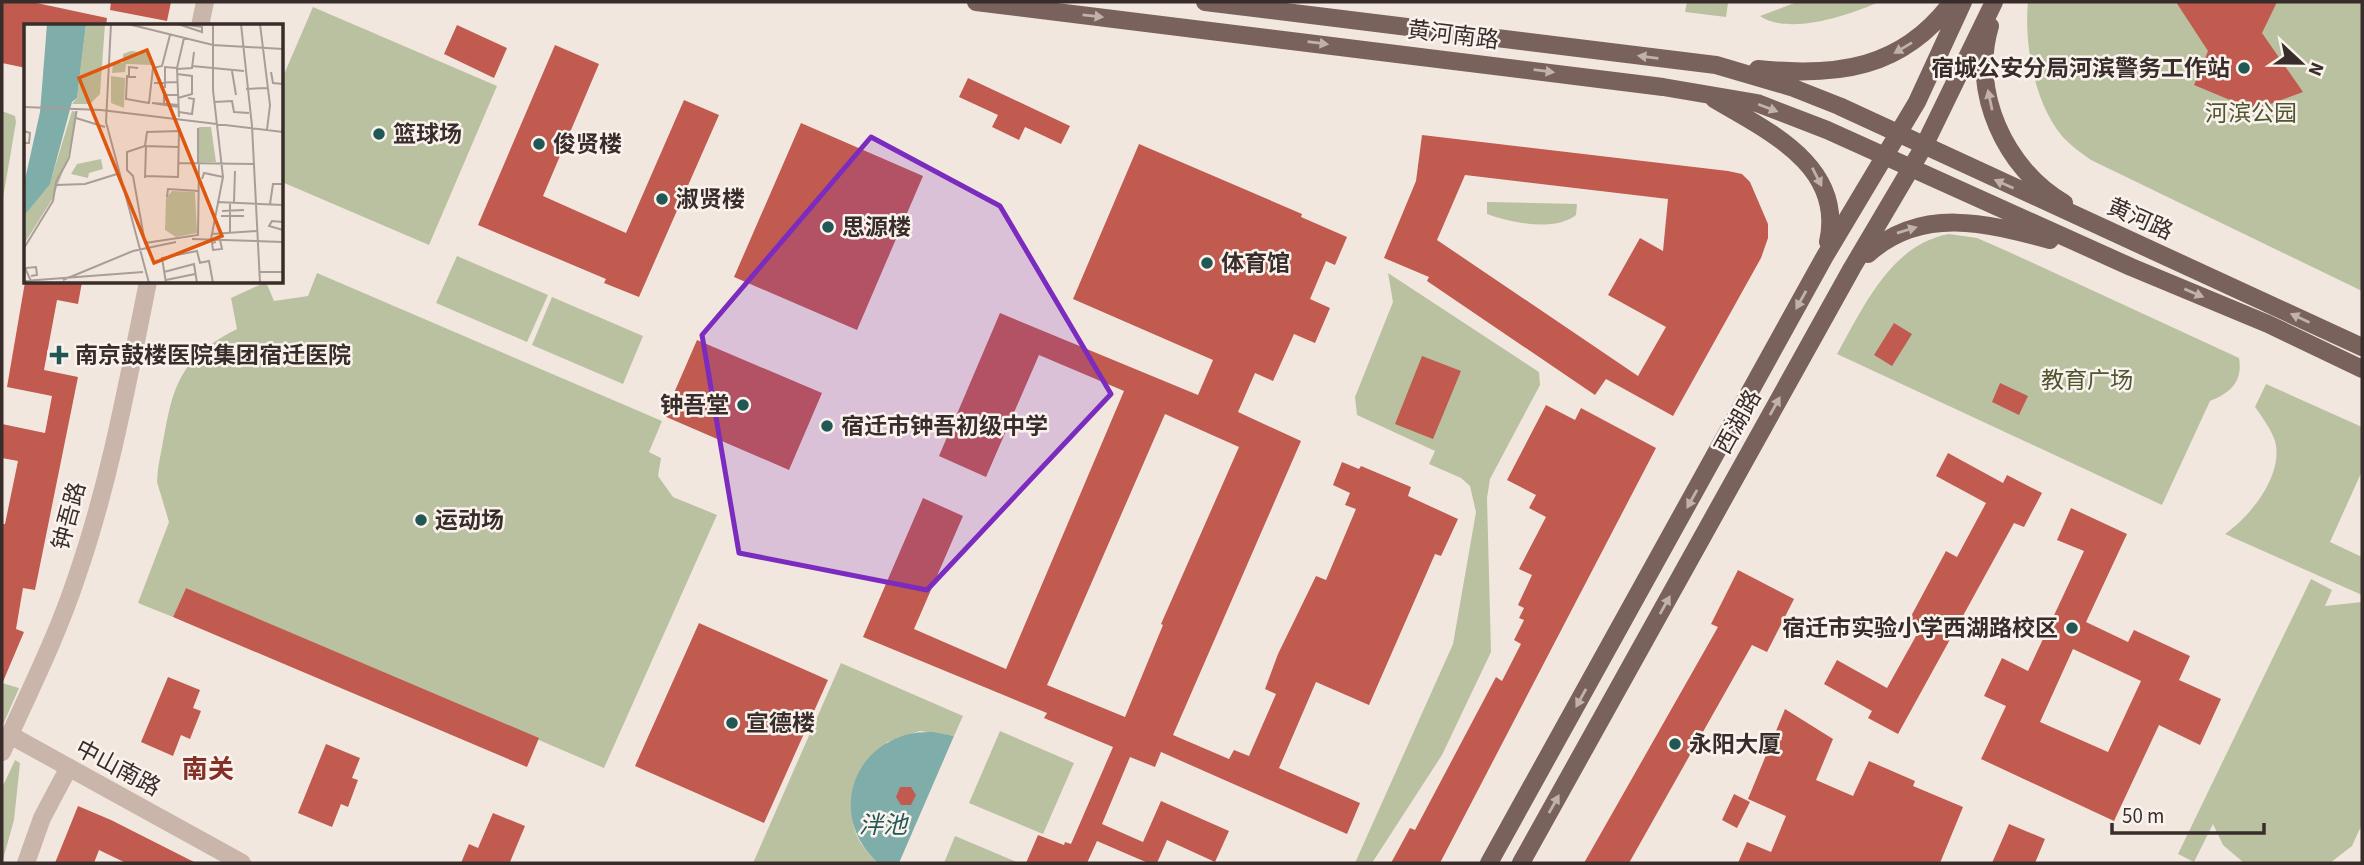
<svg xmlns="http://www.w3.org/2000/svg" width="2364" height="865" font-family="'Source Sans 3','Noto Sans SC',sans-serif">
	<rect width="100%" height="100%" fill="#f2e7df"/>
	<path fill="#bac1a0" d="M1687 2 1728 3 1726 17 1685 12Z
		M1797 2H1879C1850 15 1788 36 1760 16Z
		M2028 2H2362V291L2091 160C2081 153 2070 145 2062 136 2034 102 2024 44 2028 2Z
		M313 7 497 86 429 245 282 182V79Z
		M2 111 15 116 16 122 2 204Z
		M1487 202 1577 204 1576 215C1554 232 1512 223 1487 214Z
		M1949 234 1977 238 2009 252 2239 358C2243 381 2231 393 2210 401L2162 505 1837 354C1863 308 1891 244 1949 234Z
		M457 256 548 295 527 342 436 303Z
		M317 273 662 421 649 452 661 458 658 476 673 497 717 515 604 768 186 588 173 617 138 603 169 522 157 482 158 469C172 401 168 363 237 329L231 298 266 282 274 301 308 296Z
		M1388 273 1539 372 1540 385 1490 479 1487 498 1491 652 1442 755 1372 863H1355L1453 644 1476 512 1470 486 1461 478 1429 464 1435 451 1357 415 1355 397 1393 302Z
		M552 297 643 336 623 384 532 345Z
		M2266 384 2362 427V471L2330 542 2362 557V595L2225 534C2251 516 2284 474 2275 441 2271 429 2262 417 2255 407Z
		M2311 579 2332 590 2325 606 2362 602V824L2352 846 2330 863H2244L2223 845 2213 824 2194 862 2178 854Z
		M841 663 963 716 954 736 920 731 887 742C862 787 829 818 878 863H753Z
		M2 683 19 688 2 727Z
		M1000 731 1074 763 1043 834 969 803Z
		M15 760 20 763 14 820 2 863V788Z
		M955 836 1019 863H944Z"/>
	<path fill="#7faeaa" d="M933 732 954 736 899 863H878C822 812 858 729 933 732Z"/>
	<path fill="#c15b4f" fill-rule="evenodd" d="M2 2H32L107 18 106 26H26V68L2 63Z
		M111 2H171L167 21 110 10Z
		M2176 2H2277L2262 33 2303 92 2254 110 2194 85 2208 51Z
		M457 25 507 48 494 78 444 54Z
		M555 45 599 64 543 196 626 233 684 100 719 115 639 297 604 283 606 279 478 225Z
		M968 78 1070 126 1061 144 1025 127 1019 140 992 127 998 115 959 97Z
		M801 123 923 176 857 330 734 277Z
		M1422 135 1728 171 1742 174 1750 182 1768 224V238L1761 258 1673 416 1606 379 1595 395 1427 281 1429 277 1384 258 1416 181ZM1465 175 1668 199 1663 251 1640 238 1608 295 1666 327 1638 376 1437 240Z
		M1139 144 1302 214 1301 217 1347 237 1335 265 1326 261 1310 299 1330 308 1315 343 1294 334 1273 381 1255 373 1238 412 1301 441 1173 735 1229 759 1234 750 1249 756 1276 694 1265 689 1278 654 1316 576 1326 580 1356 509 1345 505 1350 493 1333 485 1342 462 1359 469 1361 466 1411 487 1408 496 1458 519 1441 556 1435 554 1369 705 1316 682 1279 768 1360 803 1347 834 1161 752 1155 767 1130 757 1102 824 1143 842 1161 801 1229 831 1215 862 1167 840 1157 863H1148L1097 841 1087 863H1026L1038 835 1064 845 1065 842 1071 844 1113 747 1044 718 1047 713 863 637 923 498 963 516 914 629 1006 669 1124 391 1039 355 986 477 939 456 1000 313 1198 395 1213 360 1073 299ZM1165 414 1239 447 1161 624 1163 625 1125 717 1047 685Z
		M25 282H82L78 304 57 300 44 370 78 377 35 590 23 588 16 629 24 632 2 684V524H5L18 461 2 458V424L45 433 52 396 7 387Z
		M1894 323 1912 334 1892 366 1874 355Z
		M697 340 822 393 789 470 664 416Z
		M1422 356 1461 371 1433 439 1395 424Z
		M2000 383 2028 396 2019 415 1992 402Z
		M1546 405 1575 420 1581 408 1656 448 1440 863H1391L1410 828 1415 830 1496 677 1502 681 1521 644 1514 640 1524 620 1519 618 1524 608 1518 605 1532 575 1519 569 1546 517 1529 508 1536 495 1507 480Z
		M1948 453 2003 483 2007 475 2042 493 2024 527 2014 523 1898 734 1868 718 1872 711 1824 684 1837 660 1887 688 1921 627 1909 620 1946 551 1957 557 1986 503 1936 476Z
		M2071 508 2127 534 2086 622 2128 642 2134 630 2190 656 2179 680 2221 699 2200 745 2159 725 2114 821 1981 759 2006 706 1984 696 2002 658 2028 671 2084 551 2057 540ZM2073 649 2141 681 2108 752 2040 722Z
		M1738 570 1794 599 1767 652 1752 645 1629 863H1584L1718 627 1711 624Z
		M186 588 539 738 527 767 173 617Z
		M699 623 828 680 764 823 635 766Z
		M168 677 200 690 193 708 201 711 190 739 181 735 173 756 141 742Z
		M1785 709 1833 739 1816 780 1853 796 1869 761 1915 781 1913 786 1963 807 1940 863H1738L1747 842 1771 852 1786 816 1748 799Z
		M326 744 360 758 352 778 358 780 348 807 341 804 332 827 298 813Z
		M900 787H911L916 795 911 805H901L896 797Z
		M1734 794 1750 802 1737 828 1722 820Z
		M78 806 111 820 196 863H126L99 850 94 863H55Z
		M493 813 525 826 510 862 513 863H461L469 844 478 848Z
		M2009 824 2045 839 2035 863H1992Z"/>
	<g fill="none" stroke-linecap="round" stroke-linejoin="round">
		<path stroke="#cab5ab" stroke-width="18" d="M200 26 205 2
			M10 735 242 863
			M2 752C28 694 57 637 77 576 110 481 128 380 148 282
			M26 863 42 818 68 769"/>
		<path stroke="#79625c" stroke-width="18" d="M976 2 1663 87 1757 103 1827 130 2131 267 2268 324 2362 369
			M1205 2 1716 65 1791 87 1839 106 2362 347
			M1990 26C1970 91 2005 169 2064 203
			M1758 69C1837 77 1902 69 1952 2
			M1714 99C1768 131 1845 166 1828 242
			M1868 254C1922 206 1986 223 2050 240
			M1489 863 1825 256 1917 102 1963 2
			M1521 863 1852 268 1924 146 1994 2"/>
	</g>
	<defs><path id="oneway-solid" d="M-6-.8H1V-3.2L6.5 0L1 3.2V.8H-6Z" transform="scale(1.75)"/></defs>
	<g fill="#c0b1ab">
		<use href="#oneway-solid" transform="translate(1093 16) rotate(6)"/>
		<use href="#oneway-solid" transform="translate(1318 43) rotate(7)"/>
		<use href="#oneway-solid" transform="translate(1903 48) rotate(149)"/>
		<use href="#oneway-solid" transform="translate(1648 57) rotate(-173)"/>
		<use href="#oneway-solid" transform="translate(1544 71) rotate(7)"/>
		<use href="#oneway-solid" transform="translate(1990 100) rotate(-102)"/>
		<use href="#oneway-solid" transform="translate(1768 108) rotate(21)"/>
		<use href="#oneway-solid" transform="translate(1817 177) rotate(63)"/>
		<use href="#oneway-solid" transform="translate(2004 184) rotate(-156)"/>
		<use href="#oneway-solid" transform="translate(1907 230) rotate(-17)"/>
		<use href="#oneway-solid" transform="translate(2194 293) rotate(23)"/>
		<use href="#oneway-solid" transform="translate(1801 300) rotate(119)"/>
		<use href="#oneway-solid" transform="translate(2300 318) rotate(-155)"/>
		<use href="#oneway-solid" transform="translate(1775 406) rotate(-61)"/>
		<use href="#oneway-solid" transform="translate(1692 499) rotate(119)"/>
		<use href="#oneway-solid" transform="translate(1665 605) rotate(-61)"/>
		<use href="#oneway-solid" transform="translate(1581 698) rotate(119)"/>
		<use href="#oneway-solid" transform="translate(1554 804) rotate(-61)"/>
	</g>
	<path fill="#7b2cbf" fill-opacity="0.2" stroke="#7b2cbf" stroke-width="5" stroke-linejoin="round" d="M871 137 1000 206 1111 394 927 590 739 553 702 335Z"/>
	<g fill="#215855" stroke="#faf2ec" stroke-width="2.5">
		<circle cx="2244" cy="68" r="7"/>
		<circle cx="379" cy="134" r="7"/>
		<circle cx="539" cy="144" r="7"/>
		<circle cx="662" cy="199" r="7"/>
		<circle cx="828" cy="227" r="7"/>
		<circle cx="1207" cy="263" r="7"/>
		<path d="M55.5 344.5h7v7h7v7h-7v7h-7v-7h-7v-7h7z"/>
		<circle cx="743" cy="405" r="7"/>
		<circle cx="827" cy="426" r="7"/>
		<circle cx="421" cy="520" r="7"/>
		<circle cx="2072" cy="628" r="7"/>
		<circle cx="732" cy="723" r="7"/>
		<circle cx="1675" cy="744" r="7"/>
	</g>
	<g text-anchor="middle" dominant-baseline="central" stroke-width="5" stroke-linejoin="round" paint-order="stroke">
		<g font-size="23" fill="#382d2a" stroke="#faf2ec">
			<text transform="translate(1453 35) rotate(7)">黄河南路</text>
			<text transform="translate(2140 219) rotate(24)">黄河路</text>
			<text transform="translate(1738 422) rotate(-61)">西湖路</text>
			<text transform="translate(69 516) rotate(-75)">钟吾路</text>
			<text transform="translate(118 768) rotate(28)">中山南路</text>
		</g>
		<g font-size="23" font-weight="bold" fill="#382d2a" stroke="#faf2ec" text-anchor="start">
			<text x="2230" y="68" text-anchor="end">宿城公安分局河滨警务工作站</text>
			<text x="393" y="134">篮球场</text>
			<text x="553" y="144">俊贤楼</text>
			<text x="676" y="199">淑贤楼</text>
			<text x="842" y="227">思源楼</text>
			<text x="1221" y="263">体育馆</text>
			<text x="75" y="355">南京鼓楼医院集团宿迁医院</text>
			<text x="729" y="405" text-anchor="end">钟吾堂</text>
			<text x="841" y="426">宿迁市钟吾初级中学</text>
			<text x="435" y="520">运动场</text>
			<text x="2058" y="628" text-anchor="end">宿迁市实验小学西湖路校区</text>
			<text x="746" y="723">宣德楼</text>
			<text x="1689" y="744">永阳大厦</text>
		</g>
		<g font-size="23" fill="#4d562f" stroke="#faf2ec">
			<text x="2251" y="113">河滨公园</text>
			<text x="2087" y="380">教育广场</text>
		</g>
		<g font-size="24" font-style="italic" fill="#215855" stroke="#faf2ec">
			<text x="883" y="825">泮池</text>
		</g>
		<g font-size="26" font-weight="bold" fill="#843026" stroke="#faf2ec">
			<text x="208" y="769">南关</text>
		</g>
	</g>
	<g transform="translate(24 24)">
		<rect width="259" height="259" fill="#f2e7df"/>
		<path d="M62 0H81L76 70 66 80H48L53 74ZM107 27 124 29 128 41 102 40 101 48 88 49 89 39H99V30ZM87 52 101 54 100 84 87 79ZM48 87 53 88 44 133 29 174 0 220V192L26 159ZM175 103H187L192 138 175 139ZM77 135 79 145 65 149 64 154 47 150 53 140ZM148 167 171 168 173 209 152 213 141 206 142 174Z" fill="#bac1a0"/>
		<path d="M23 0H62L53 74 48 78 26 160 0 192V160L16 88Z" fill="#7faeaa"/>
		<path fill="none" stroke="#a89d97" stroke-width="2" d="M87 0 82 98 125 259M104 0 189 21 259 25M154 0 178 8V3L158 0M217 0 228 102 236 259M236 0 246 81 243 106M168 42 220 47M153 45 168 44 170 28M208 47 212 71M247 48 249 59 259 60M153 50 168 52V70L154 74M103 51 102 75 125 79 129 44 138 42 146 11M112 53H105V43L114 44M130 59 153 58M141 64V43L153 44M222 65 243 64M190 78 208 77 210 88 225 89M140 79V71H154M155 81 128 79 155 83M0 83 77 86 259 108M155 88 168 90 170 75 164 74M155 93 153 44 160 14M52 94 81 103M0 107 6 109 5 119H0M121 122 154 123M155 139 230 140M174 140V104M121 152 154 153M121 154 122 122M154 154 155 107 123 108 121 122 103 128V146L109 152 121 219 174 211 175 140M178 155 180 149 199 153M32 161 61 160 93 150M143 173 144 165 175 167M193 178 259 181M210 178 211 147M246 180 249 160H259M198 187 220 186M197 192H220M259 198 248 197 245 202 259 206M206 209V178M188 210 233 207M168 215 259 218M187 215 199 153 189 66V0M192 218 188 219 189 226 198 225 196 216M0 224 29 177 32 158 45 134 53 84M175 239 185 237 189 259M140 248 170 240 173 259M235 248H259M7 252 13 251 12 243 1 244 7 257M39 256 109 227 152 218M142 256 171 250M0 257 119 248M142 259 138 234 173 227 176 239"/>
		<path fill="#df570e" fill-opacity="0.15" stroke="#df570e" stroke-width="3.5" d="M123 26 198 212 130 239 55 54Z"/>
		<rect width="259" height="259" fill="none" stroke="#382d2a" stroke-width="3.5"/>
	</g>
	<rect width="2364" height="865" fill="none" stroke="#382d2a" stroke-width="7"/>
	<g transform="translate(2301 63) rotate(112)" stroke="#faf2ec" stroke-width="5" paint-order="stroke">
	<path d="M0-5L12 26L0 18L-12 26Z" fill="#382d2a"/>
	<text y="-10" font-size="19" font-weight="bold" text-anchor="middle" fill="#382d2a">N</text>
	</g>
	<path d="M2112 823v10h152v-10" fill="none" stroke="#382d2a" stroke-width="3.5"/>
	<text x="2122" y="823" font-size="21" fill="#382d2a" stroke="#faf2ec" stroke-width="5" paint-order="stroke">50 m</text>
</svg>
